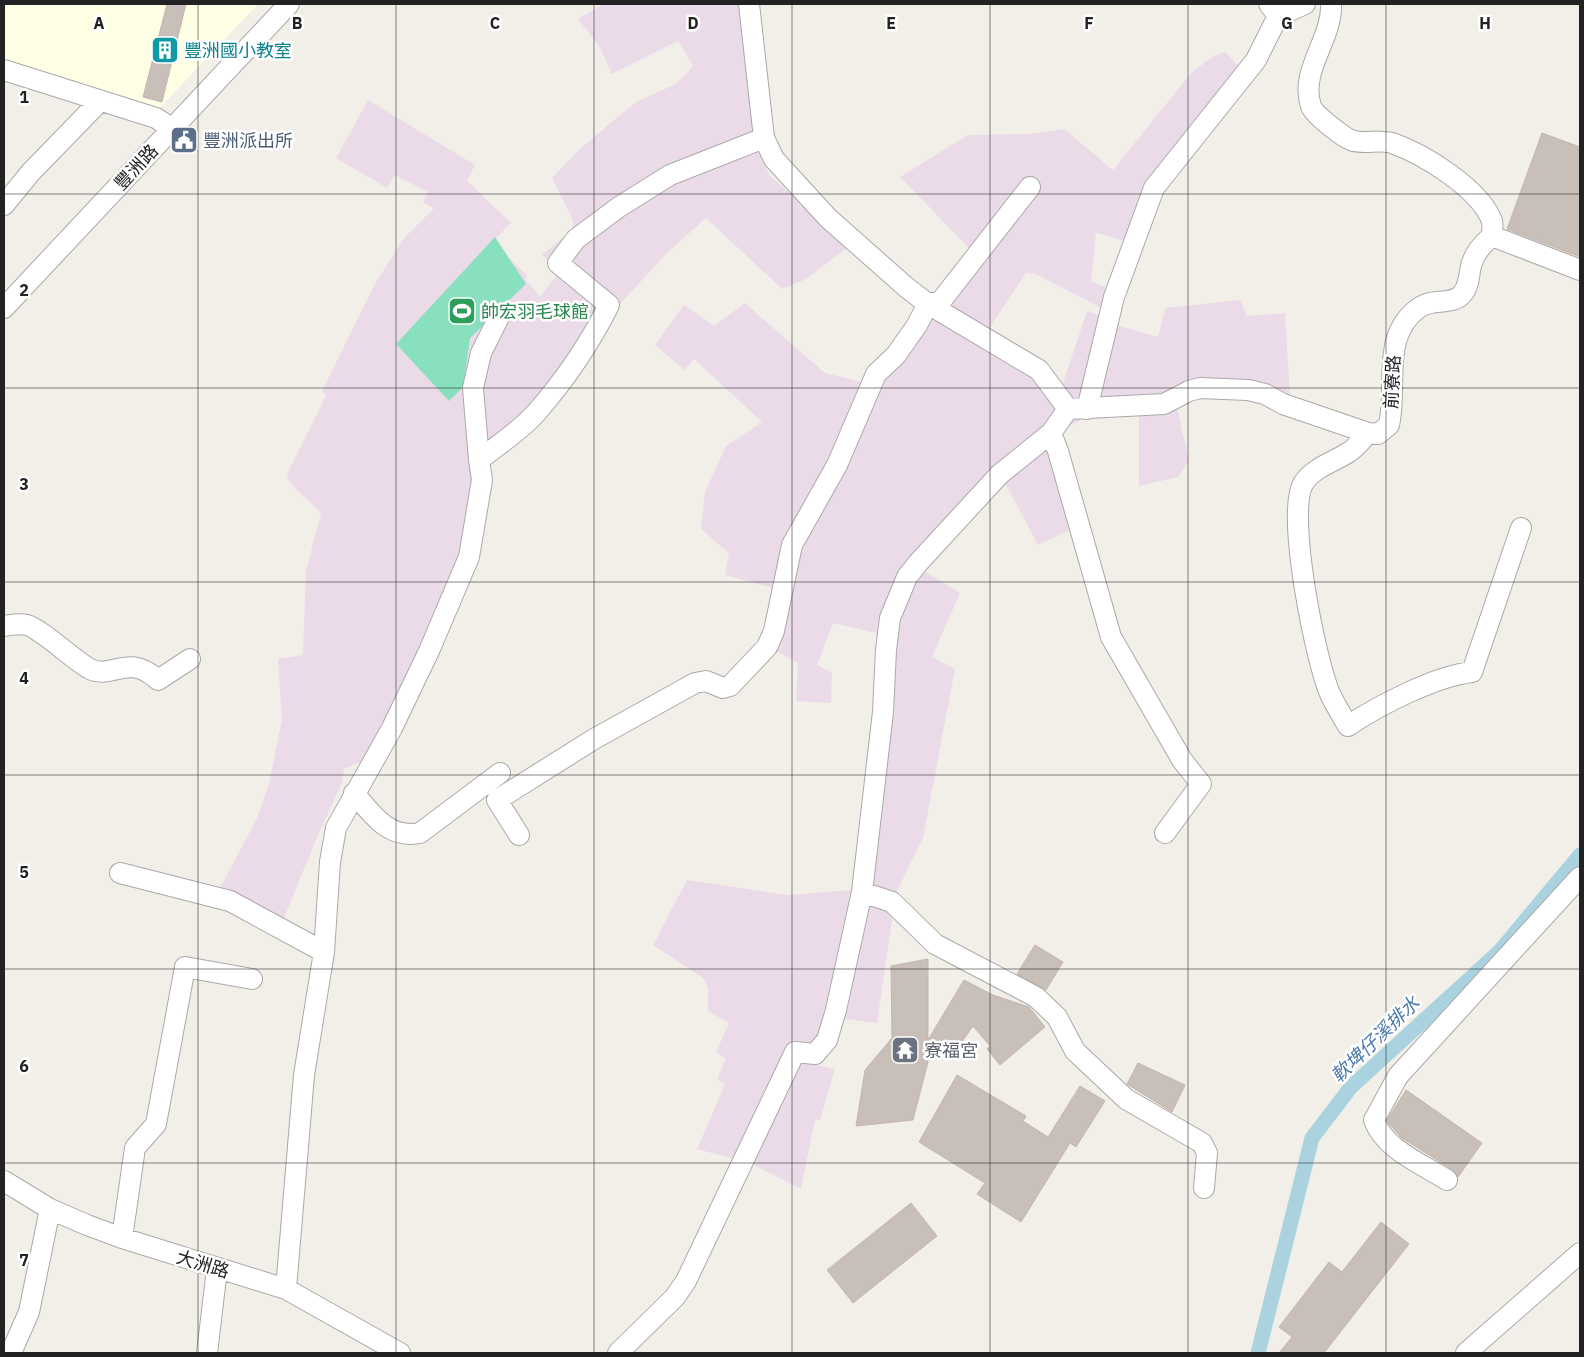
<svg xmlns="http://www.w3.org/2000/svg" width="1584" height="1357" font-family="'IBM Plex Sans','Noto Sans TC',sans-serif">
	<rect width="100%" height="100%" fill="#f2efe9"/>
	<path fill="#ebdbe8" d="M604 4H740L755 135 761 158 770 176 850 246 806 279 782 289 706 218 667 253 620 304 614 299 604 309 491 456 476 525 400 704 360 762 344 769 341 785 315 842 282 923 219 890 257 818 269 784 282 719 278 659 303 655 306 571 321 513 290 483 287 474 326 396 322 391 375 284 404 238 434 208 423 202 428 192 395 175 387 188 336 158 368 100 475 165 467 181 511 223 492 242 527 275 525 279 540 297 560 270 542 255 572 230 573 220 552 178 582 147 636 102 676 84 693 66 678 41 612 74 599 46 578 19Z
		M1225 52 1246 74 1155 187 1136 244 1096 233 1091 281 1120 293 1109 312 1036 274 1026 273 988 330 934 296 969 248 900 177 968 135 1029 134 1064 129 1113 170 1191 73 1212 57Z
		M1240 300 1247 316 1285 313 1291 413 1220 391 1176 403 1189 461 1178 477 1139 486V410L1084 419 1064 428 1053 444 1080 525 1038 545 1005 483 921 569 960 593 932 657 955 669 923 838 896 893 877 1023 840 1018 816 1065 835 1069 820 1120 815 1119 801 1189 752 1164 697 1149 725 1084 717 1079 726 1059 716 1052 729 1023 708 1011V988L703 978 653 945 687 880 788 895 852 890 880 660 876 633 833 623 817 665 832 673 831 703 796 701 798 663 771 648 780 590 725 575 729 553 701 529 705 492 726 446 762 422 694 359 685 370 655 345 684 305 714 326 745 303 825 373 862 382 932 311 1062 386 1087 311 1111 319 1117 325 1158 337 1165 308Z"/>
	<path fill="#ffffe5" d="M4 4H258L152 116 4 64Z"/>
	<path fill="#88e0be" d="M495 237 526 284 470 338 463 387 449 401 396 344Z"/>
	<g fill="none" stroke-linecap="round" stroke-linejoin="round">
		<path stroke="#aad3df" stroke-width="15" d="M1258 1353 1312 1138 1351 1087 1500 951 1580 855"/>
	</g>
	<path fill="#c7bfb8" stroke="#c4b6ab" d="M167 4H186L162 102 143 97Z
		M1542 133 1580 147V257L1507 229Z
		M1035 945 1063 962 1046 990 1017 974Z
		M928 959V1040L964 980 993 995 1029 1007 1045 1027 1000 1065 987 1049 990 1046 973 1026 951 1057 928 1041V1062L913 1120 856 1126 865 1070 892 1038 891 966Z
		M1138 1063 1185 1085 1172 1112 1127 1084Z
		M957 1075 1026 1116 1023 1121 1048 1137 1080 1086 1105 1101 1076 1147 1070 1143 1021 1222 977 1194 985 1183 919 1142Z
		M1406 1090 1482 1143 1458 1177 1453 1170 1402 1138 1389 1124 1387 1120Z
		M911 1203 937 1236 853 1303 827 1270Z
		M1381 1222 1409 1244 1324 1353H1279L1292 1337 1279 1327 1329 1262 1342 1272Z"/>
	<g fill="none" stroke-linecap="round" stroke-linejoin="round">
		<g stroke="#a9a9a9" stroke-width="22">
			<path id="minor" d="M1269 4 1278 16 1305 4
				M1331 4C1333 38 1299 71 1311 106 1313 114 1343 137 1351 140 1363 145 1379 139 1392 143 1424 154 1480 189 1492 221 1493 225 1492 232 1492 236
				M4 70 156 118 171 128
				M4 205 31 172 100 101
				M4 308 289 4
				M1068 409 1164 404 1189 391 1200 388 1248 390 1265 394 1283 404 1368 433 1378 434 1389 425C1398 386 1380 334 1420 307 1433 298 1454 306 1463 293 1468 287 1469 278 1470 271 1472 256 1481 245 1492 236L1580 270
				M1087 409 1114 297 1154 188 1256 60 1278 16
				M1051 433 1058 451 1111 637 1182 760 1201 784 1165 833
				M1368 433C1362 440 1356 448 1349 452 1334 462 1312 468 1303 484 1286 514 1316 664 1331 696 1336 706 1342 716 1348 726 1379 705 1436 676 1472 672L1521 528
				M479 460 473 388 481 353 501 313
				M4 626C11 625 19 623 27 625 43 630 73 660 90 669 112 680 128 652 158 680L190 659
				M354 793C373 815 388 839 420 833L500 773
				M519 835 497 800 594 739 695 683 706 681 723 688 730 686 767 647 774 631 792 545 837 465 876 374 896 355 917 325 928 304 941 301 1030 187
				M120 873 230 901 324 952
				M862 892 892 902 935 944 1036 997 1057 1017 1075 1051 1126 1099 1202 1143 1207 1153 1204 1188
				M1447 1180C1422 1164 1384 1149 1374 1120L1398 1076 1580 877
				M4 1181 50 1209 87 1225 122 1238 286 1289 400 1353
				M122 1238 135 1148 156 1124 185 967 252 979
				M286 1289 304 1075 324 952 330 862 336 828 392 728 429 651 469 557 482 480 479 460C498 445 520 431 536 413 564 381 590 343 609 305L558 263 576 239 619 207 670 175 764 138
				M11 1353 29 1312 50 1209
				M207 1353 217 1269
				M618 1353 675 1297 686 1281 795 1052 815 1054 827 1040 836 1010 862 892 883 712 886 650 890 618 907 577 918 563 1000 474 1051 433 1068 409 1039 370 928 304 906 287 828 218 774 159 764 138 749 4
				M1466 1353 1580 1253"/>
		</g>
		<use href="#minor" stroke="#fff" stroke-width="20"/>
	</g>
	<path fill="none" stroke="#222" stroke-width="1" stroke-opacity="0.55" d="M198 4V1353M396 4V1353M594 4V1353M792 4V1353M990 4V1353M1188 4V1353M1386 4V1353M4 194H1580M4 388H1580M4 582H1580M4 775H1580M4 969H1580M4 1163H1580"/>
	<defs>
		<g id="building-square" transform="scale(1.4375)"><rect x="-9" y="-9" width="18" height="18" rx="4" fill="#0f9aa8" stroke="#fff"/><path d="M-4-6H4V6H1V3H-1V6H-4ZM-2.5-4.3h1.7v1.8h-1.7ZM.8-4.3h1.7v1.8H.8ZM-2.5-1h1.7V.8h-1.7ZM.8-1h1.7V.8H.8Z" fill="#fff"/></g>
		<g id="civic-square" transform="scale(1.4375)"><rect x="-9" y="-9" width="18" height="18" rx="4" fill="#5c6f8a" stroke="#fff"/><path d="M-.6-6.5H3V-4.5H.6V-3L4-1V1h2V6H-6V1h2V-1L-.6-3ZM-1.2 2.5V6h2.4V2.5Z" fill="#fff"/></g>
		<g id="stadium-square" transform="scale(1.4375)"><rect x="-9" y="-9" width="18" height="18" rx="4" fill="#2e9e5b" stroke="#fff"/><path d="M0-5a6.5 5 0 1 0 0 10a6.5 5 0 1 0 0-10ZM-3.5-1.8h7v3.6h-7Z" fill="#fff"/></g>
		<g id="temple-square" transform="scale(1.4375)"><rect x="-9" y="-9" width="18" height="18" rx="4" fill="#6b7280" stroke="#fff"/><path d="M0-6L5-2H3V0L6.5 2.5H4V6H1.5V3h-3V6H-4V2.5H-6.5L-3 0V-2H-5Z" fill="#fff"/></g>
	</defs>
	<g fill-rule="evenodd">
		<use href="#building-square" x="165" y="50"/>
		<use href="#civic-square" x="184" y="140"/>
		<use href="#stadium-square" x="462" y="311"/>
		<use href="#temple-square" x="905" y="1050"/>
	</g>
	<g text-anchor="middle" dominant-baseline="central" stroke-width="5" stroke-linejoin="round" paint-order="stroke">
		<g font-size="18" fill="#0d838f" stroke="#fff" text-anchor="start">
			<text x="184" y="50">豐洲國小教室</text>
		</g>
		<g font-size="18" fill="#4e5e75" stroke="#fff" text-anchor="start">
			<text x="203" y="140">豐洲派出所</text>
		</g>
		<g font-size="18" fill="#222" stroke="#fff">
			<text transform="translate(136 167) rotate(-47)">豐洲路</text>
			<text transform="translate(1392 382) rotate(-87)">前寮路</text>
			<text transform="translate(203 1264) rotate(17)">大洲路</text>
		</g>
		<g font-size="18" fill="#27864d" stroke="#fff" text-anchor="start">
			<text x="481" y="311">帥宏羽毛球館</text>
		</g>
		<g font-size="18" fill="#5b616d" stroke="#fff" text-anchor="start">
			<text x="924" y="1050">寮福宮</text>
		</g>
		<g font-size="19" font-style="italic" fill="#4a7aab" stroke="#fff">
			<text transform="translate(1375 1039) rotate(-44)">軟埤仔溪排水</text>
		</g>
	</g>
	<g font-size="16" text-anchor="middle" font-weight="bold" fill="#222" stroke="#fff" stroke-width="5" stroke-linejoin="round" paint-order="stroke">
		<text x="99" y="29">A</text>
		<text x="297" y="29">B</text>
		<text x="495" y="29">C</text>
		<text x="693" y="29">D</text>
		<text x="891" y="29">E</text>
		<text x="1089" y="29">F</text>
		<text x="1287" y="29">G</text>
		<text x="1485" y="29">H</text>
		<text x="24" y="103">1</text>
		<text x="24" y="296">2</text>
		<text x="24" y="490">3</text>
		<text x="24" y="684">4</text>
		<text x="24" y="878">5</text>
		<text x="24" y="1072">6</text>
		<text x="24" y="1266">7</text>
	</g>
	<rect width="1584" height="1357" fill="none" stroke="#222222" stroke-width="10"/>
</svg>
